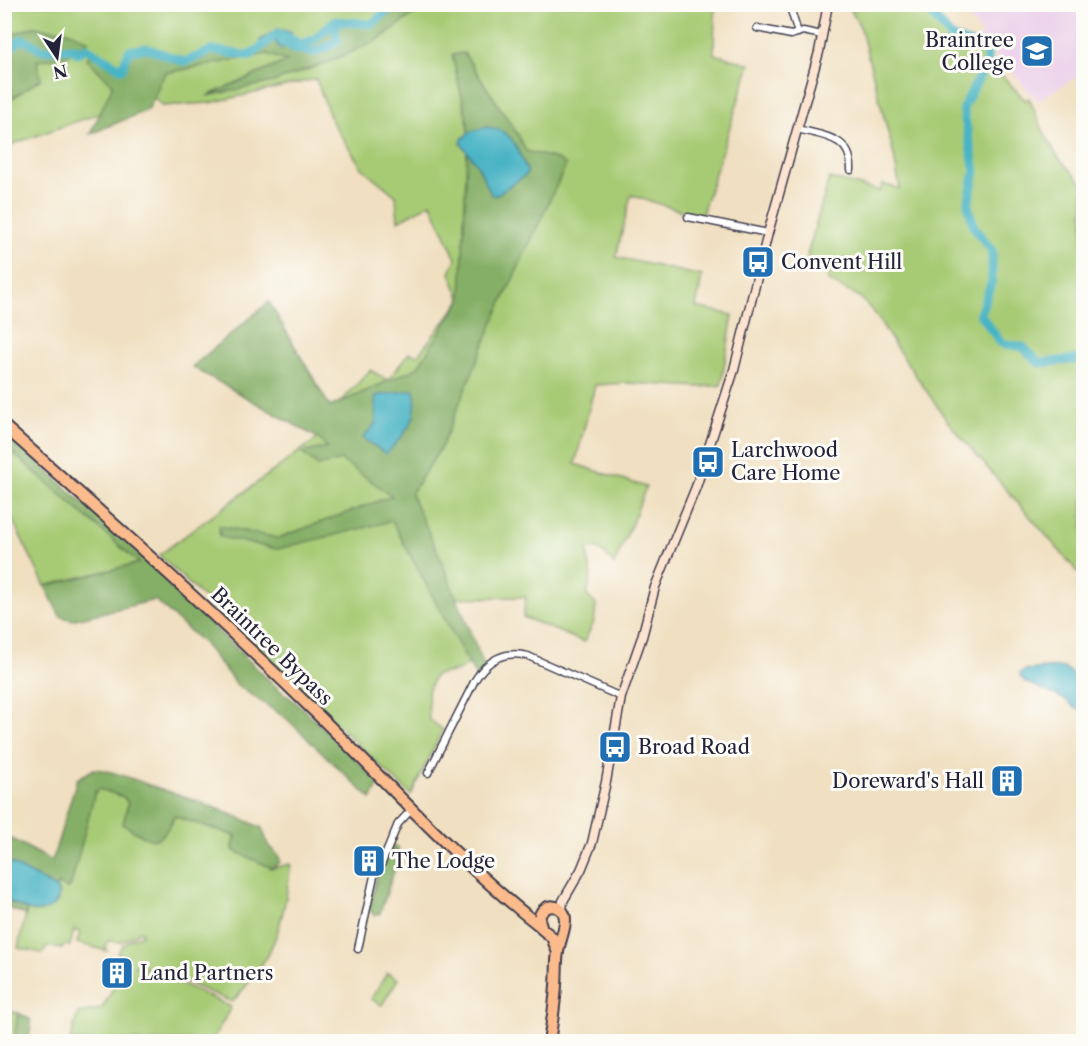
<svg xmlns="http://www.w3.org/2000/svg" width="1088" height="1046" font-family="'Libre Caslon Text',serif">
	<rect width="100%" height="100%" fill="#fdfcf7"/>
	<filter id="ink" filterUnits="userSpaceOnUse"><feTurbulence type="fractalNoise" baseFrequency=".0167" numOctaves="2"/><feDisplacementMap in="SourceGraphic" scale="12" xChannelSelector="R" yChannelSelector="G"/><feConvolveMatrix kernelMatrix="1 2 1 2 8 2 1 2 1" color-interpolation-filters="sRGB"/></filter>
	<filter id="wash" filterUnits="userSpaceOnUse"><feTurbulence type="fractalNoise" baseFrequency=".008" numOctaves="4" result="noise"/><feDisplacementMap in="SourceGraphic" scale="24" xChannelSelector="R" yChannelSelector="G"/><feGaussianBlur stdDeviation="1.35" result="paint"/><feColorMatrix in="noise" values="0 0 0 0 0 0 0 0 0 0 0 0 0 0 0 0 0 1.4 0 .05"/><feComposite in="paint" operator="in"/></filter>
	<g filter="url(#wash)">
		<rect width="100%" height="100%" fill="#f0dfc0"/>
		<path fill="#ecd1ea" d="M1036 4 1039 7 1044 5H1084L1083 73 1037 101 1002 60 979 42 981 34 958 5Z"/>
		<path fill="#a7cb74" stroke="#647658" stroke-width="1.5" d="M4 5H715L714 54 750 64 701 217 631 195 616 257 702 276 696 307 733 315 721 385 701 387 628 383 595 385 575 464 646 487 633 521 614 564C607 556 599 544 587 550L591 575 587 596 596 604 594 622 584 642 523 617 526 597 447 598 472 661 458 671 435 675 428 691 429 719 443 730 411 795 159 555 330 429V407L342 401 370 370 388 380 409 353 418 355 461 300 450 273 456 259 431 203 398 221 396 196 362 168 332 122 316 79 210 103 161 106 156 99 123 105 5 147Z
			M860 5H923L951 37 985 49 988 60 1025 100 1029 98 1041 126 1057 156 1083 184V578L948 422 894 344 877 316 860 297 828 281V273L807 256 829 178 880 191 882 184 900 189 893 151 860 26 851 11Z
			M5 446 140 563 45 586 5 505Z
			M100 789 124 797 128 804 171 825 174 816 236 836 233 847 272 868 291 864C282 927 277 954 232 1002L184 981 136 964 134 966 196 990 231 1007 212 1041H70L78 1013 101 1009C112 994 118 979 124 960H127L117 956C120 943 131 939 142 934L141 931 121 942 108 941 106 946 107 951 77 943 80 932 74 930 70 946 63 945 62 949 48 946 42 953 18 948 27 909 33 911 60 894 56 888 95 792Z
			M387 973 398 979 382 1005 371 999Z
			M5 1011 18 1013 14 1041H5Z"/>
		<path fill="#85af66" stroke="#546850" stroke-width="1.5" d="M391 5H427L376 41 326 63 273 82 207 96 287 61 267 54 165 73 148 110 90 134 113 85 87 59 91 51 122 68 129 51 146 48 185 62 212 50 250 56 278 33 301 44 315 39 334 21 372 24 391 7Z
			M33 27 68 31 89 41 69 55 37 61 41 79 5 103V36Z
			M464 53 518 135 526 151 557 159 566 165 493 322 442 446 411 494 439 555 487 673 476 677 392 521 277 549 220 537 219 526 278 538 392 496 341 460 318 466 302 453 327 447 318 438 192 367 269 302 330 407 417 368 461 300 468 124 452 55Z
			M4 432 205 612 215 628 277 688 299 705 380 783 371 799 287 719 238 686 203 643 155 600 71 620 60 616 45 586 139 563 5 446Z
			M94 769C114 771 133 779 152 786 190 798 227 811 262 828L268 844 279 856 280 862 272 868 234 851 233 847 236 836 174 816C159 851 149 841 123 824L128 804 124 797 100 789 95 792 71 885 68 889 59 884 56 888 5 860 4 844 10 838 52 861 77 779Z
			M392 845 398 847 397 862 380 913 375 916 369 909 377 875Z
			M4 900 27 909 26 915 5 907Z
			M18 1013 30 1019 31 1026 28 1041H14Z"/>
		<path fill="#48b4c5" stroke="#356b80" stroke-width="1.5" d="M278 29 292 32 283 41 285 45 281 50 274 39 259 41Z
			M487 127C514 130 516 148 527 170V174L495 196 491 194 477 164 461 144 462 139 470 132Z
			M414 390C421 420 404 434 386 454L363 438 376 423 375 396Z
			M1057 667 1065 668 1083 682V708L1076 709 1066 700 1025 682 1020 676 1021 672 1025 670Z
			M5 860 56 888C65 903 46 914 32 911 23 909 13 903 5 899Z"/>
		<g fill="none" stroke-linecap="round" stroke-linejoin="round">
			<path stroke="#48b4c5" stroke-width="9" d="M923 4 951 37 985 49 988 60 963 108 975 171 968 205 974 227 992 251V281L980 314 1001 343 1023 347 1039 363 1082 359 1084 361
				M283 42 288 43 293 49 315 52 329 46 337 40 334 21
				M4 56 6 50 23 39 43 50 75 48 77 53 86 48 122 69 129 51 146 48 185 62 212 50 250 56 278 33 301 44 315 39 334 21 372 24 391 7V4"/>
		</g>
	</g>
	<g filter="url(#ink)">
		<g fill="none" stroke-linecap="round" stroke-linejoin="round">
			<g stroke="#413e4f" stroke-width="9">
				<path id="street" d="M789 4 798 33
					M757 28 791 35 803 31 822 35
					M797 129C823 136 852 136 851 170
					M688 217 768 233
					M428 773 475 680C487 660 505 650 528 656L621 697
					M358 949 374 876 379 870 398 824 412 809"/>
			</g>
			<g stroke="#413e4f" stroke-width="11">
				<path id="secondary" d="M562 911 563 901 581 870 592 843 606 782 621 697 642 637 655 587 696 487 734 370 768 233 819 52 828 4"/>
			</g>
			<g stroke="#413e4f" stroke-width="14">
				<path id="highway" d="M4 426C110 520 215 614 316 713 390 785 459 863 540 926
					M549 1042C552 1023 555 1004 556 985 557 975 556 963 558 952 559 942 565 931 565 920 565 903 542 901 539 919L542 929 552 937 558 953"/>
			</g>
			<use href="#street" stroke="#fff" stroke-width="6"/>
			<use href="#secondary" stroke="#fde4d1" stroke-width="8"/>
			<use href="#highway" stroke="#fbbb8c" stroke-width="10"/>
		</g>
	</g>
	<defs>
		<g id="university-square" transform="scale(1.725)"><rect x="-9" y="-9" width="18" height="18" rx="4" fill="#1f6fb2" stroke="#fdfcf7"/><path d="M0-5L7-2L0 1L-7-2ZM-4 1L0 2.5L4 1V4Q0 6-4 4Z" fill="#fff"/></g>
		<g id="bus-square" transform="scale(1.725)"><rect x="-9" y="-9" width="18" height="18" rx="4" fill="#1f6fb2" stroke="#fdfcf7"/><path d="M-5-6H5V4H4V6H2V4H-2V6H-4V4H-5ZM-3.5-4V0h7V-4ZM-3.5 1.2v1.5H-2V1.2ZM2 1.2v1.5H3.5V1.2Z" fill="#fff"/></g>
		<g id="building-square" transform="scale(1.725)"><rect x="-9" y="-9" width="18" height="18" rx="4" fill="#1f6fb2" stroke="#fdfcf7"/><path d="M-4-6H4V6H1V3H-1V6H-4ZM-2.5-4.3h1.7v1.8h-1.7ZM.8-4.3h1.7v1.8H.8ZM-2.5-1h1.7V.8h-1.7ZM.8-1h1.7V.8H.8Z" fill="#fff"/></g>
	</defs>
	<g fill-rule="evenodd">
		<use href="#university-square" x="1037" y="51"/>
		<use href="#bus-square" x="758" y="262"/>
		<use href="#bus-square" x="708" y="462"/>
		<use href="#bus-square" x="615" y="747"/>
		<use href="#building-square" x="1007" y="781"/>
		<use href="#building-square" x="369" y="861"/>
		<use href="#building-square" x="117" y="973"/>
	</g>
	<g text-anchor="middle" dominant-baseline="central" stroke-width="6" stroke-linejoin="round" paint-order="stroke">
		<g font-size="20" fill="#22223b" stroke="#fdfcf7" text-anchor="start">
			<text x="1014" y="40" text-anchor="end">Braintree<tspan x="1014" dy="23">College</tspan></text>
			<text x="781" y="262">Convent Hill</text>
			<text x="731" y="450">Larchwood<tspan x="731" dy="23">Care Home</tspan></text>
			<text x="638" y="747">Broad Road</text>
			<text x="984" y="781" text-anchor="end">Doreward's Hall</text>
			<text x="392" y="861">The Lodge</text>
			<text x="140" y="973">Land Partners</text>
		</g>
		<g font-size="20" fill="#22223b" stroke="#fdfcf7">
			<text transform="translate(272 646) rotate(44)">Braintree Bypass</text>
		</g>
	</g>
	<rect width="1088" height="1046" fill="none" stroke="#fdfcf7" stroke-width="24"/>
	<g transform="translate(57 57) rotate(167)" stroke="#fdfcf7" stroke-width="4.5" paint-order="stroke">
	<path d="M0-4.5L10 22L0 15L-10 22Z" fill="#22223b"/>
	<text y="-9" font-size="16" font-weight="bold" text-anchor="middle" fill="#22223b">N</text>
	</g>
</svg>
